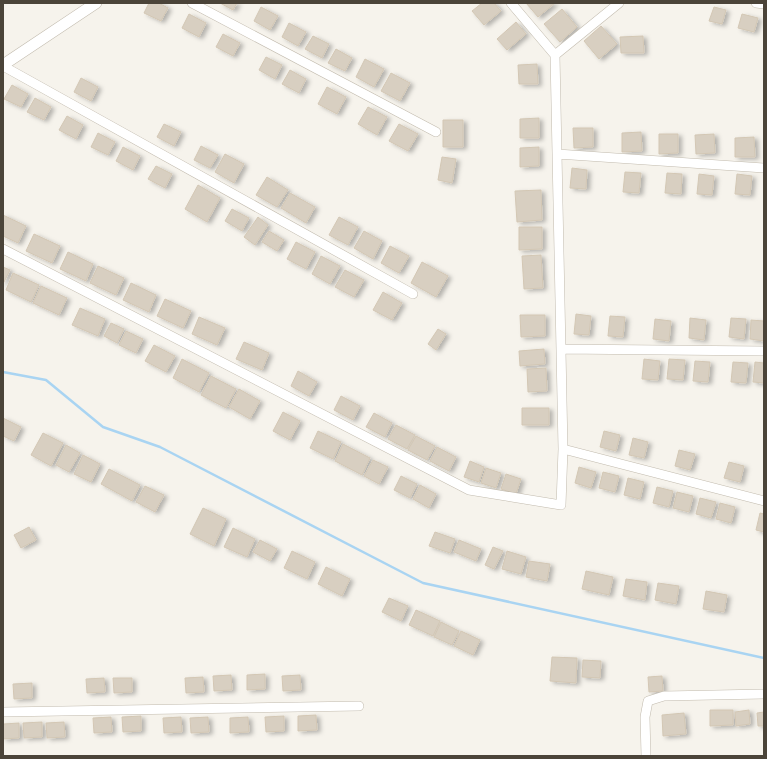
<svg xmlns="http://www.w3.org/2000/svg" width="767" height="759" font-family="'DejaVu Sans',sans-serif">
	<defs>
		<filter id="shadow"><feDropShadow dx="3.5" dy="2" stdDeviation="2" flood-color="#0004"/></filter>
	</defs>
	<rect width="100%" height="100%" fill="#f6f3ec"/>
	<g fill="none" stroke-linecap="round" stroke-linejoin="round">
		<path stroke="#a9d4f2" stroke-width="2.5" d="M3 372 46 380 103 427 160 447 423 583 764 658"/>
	</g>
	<path fill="#d8cfc1" stroke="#d3c7b4" filter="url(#shadow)" d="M149 3H159L168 8 161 21 144 13Z
		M220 3H237L233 10Z
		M482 3H494L501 11 484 25 472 11Z
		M526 3H555L538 17Z
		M261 7 278 16 270 30 254 21Z
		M714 7 726 10 722 24 709 21Z
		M562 9 577 27 560 42 544 24Z
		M189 14 206 23 199 37 182 28Z
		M742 14 758 18 754 32 738 28Z
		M516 22 526 34 507 50 497 39Z
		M289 23 306 32 298 46 282 37Z
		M601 26 617 44 599 59 584 41Z
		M223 34 240 43 233 56 216 47Z
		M313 36 329 44 322 58 305 49Z
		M643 36 644 53H621L620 37Z
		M336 49 352 58 345 71 328 63Z
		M266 57 282 65 275 79 259 70Z
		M365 59 384 69 374 87 356 77Z
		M537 64 538 84H519L518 65Z
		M290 70 306 79 299 93 282 84Z
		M391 73 410 83 400 101 381 91Z
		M81 78 98 87 91 101 74 92Z
		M12 85 28 94 21 107 4 99Z
		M327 87 346 97 337 114 318 104Z
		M35 98 51 107 44 120 27 112Z
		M368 107 387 117 377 135 358 124Z
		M67 116 83 125 76 139 59 130Z
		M539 118V138H520V119Z
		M443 120H463V147H443Z
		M164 124 181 132 174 146 157 137Z
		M399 124 418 134 408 151 389 141Z
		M573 128H593V147L574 148Z
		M641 132 642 151 622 152V133Z
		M98 133 115 142 108 155 91 147Z
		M659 134H678V153L659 154Z
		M714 134 715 153 696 154 695 135Z
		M754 137 755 157H735V138Z
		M201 146 218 155 210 168 194 160Z
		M123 147 140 156 133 170 116 161Z
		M539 147V166L520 167V148Z
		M225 154 244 164 234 183 215 172Z
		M442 157 456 159 452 183 438 180Z
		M156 166 172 174 165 188 148 179Z
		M572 168 587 170 586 189 570 188Z
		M625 172 641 173 639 193 623 192Z
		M667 173 682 174 681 194 665 193Z
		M699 174 714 176 712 195 697 194Z
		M737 174 752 176 750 195 735 194Z
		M267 177 288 190 277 207 256 195Z
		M198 185 220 198 207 222 185 209Z
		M541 190 542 220 517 222 515 191Z
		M290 193 315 207 306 223 281 208Z
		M232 209 249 218 242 231 225 221Z
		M3 215 26 226 18 243 3 236Z
		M258 217 268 225 255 245 244 237Z
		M339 217 358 227 348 245 329 235Z
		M519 227H542V249L519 250Z
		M269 231 284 240 277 251 262 242Z
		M364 231 382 241 373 259 354 248Z
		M34 234 60 246 52 263 26 251Z
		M296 242 315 252 306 269 287 259Z
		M390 246 409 256 399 273 381 263Z
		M68 252 93 264 86 281 60 269Z
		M541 255 543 288 524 289 522 256Z
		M321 256 340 266 330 284 312 274Z
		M422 262 448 276 436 297 411 283Z
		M98 266 124 278 116 295 90 283Z
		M3 267 10 270 3 284Z
		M345 270 364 280 354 297 335 287Z
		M13 273 39 285 31 302 6 290Z
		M131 283 156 295 149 312 123 300Z
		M41 286 67 298 59 315 33 303Z
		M383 292 402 303 392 320 373 310Z
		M165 299 191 311 183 328 157 316Z
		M80 308 105 319 98 336 72 325Z
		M576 314 591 316 589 335 574 334Z
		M520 315H545V336L521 337Z
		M610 316 625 317 623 337 608 336Z
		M199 317 225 328 217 345 192 334Z
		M690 318 706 320 704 340 689 338Z
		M731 318 746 319 744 339 729 337Z
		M655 319 671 321 669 341 653 339Z
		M751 320 764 321V341L750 339Z
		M111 323 124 329 117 343 104 336Z
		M438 329 446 334 436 350 428 344Z
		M126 331 143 339 136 353 119 345Z
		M244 342 269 353 262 370 236 359Z
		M154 345 175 356 166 372 145 361Z
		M544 349 545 364 520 366 519 351Z
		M182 359 209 373 199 392 173 378Z
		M644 359 660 361 658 380 642 379Z
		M669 359 685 360 683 380 667 379Z
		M695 361 710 362 708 382 693 381Z
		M733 362 748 363 746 383 731 382Z
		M755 362 764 363V383L753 382Z
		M546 368 547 391 528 392 527 369Z
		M298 371 317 382 309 396 291 386Z
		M211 376 236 389 226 408 201 395Z
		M239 389 260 401 250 419 229 407Z
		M341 396 360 406 353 420 334 410Z
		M522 408H549V425H522Z
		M283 412 300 421 290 440 273 431Z
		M374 413 392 423 385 437 366 427Z
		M3 418 21 427 14 441 3 436Z
		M396 425 415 435 407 449 388 439Z
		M318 431 341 442 333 459 310 448Z
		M604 431 620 435 616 451 600 447Z
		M43 433 63 443 51 466 31 455Z
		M416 436 435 446 427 460 408 450Z
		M633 438 648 442 644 458 629 455Z
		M343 444 370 458 362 475 335 461Z
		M66 445 80 453 69 472 56 465Z
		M437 447 456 457 449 471 430 461Z
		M679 450 695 454 690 470 675 466Z
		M83 455 100 464 91 482 74 474Z
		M373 460 388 467 379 484 364 476Z
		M470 461 484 467 479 482 464 477Z
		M729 462 744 466 740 482 724 478Z
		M579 467 596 472 591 488 575 483Z
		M486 468 501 473 496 488 481 483Z
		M109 469 140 485 132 501 101 484Z
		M603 472 619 476 615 492 599 488Z
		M506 474 521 479 516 494 501 489Z
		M401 476 417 484 410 498 394 490Z
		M628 478 644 482 640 499 624 495Z
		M420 485 436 494 429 508 413 499Z
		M145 486 164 495 155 512 136 502Z
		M657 487 673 491 669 507 653 503Z
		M677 492 693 496 689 512 673 508Z
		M700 498 716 502 711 518 696 514Z
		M720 503 735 507 731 523 716 519Z
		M203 508 226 519 214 546 190 534Z
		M760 513 764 514V532L756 530Z
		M29 527 36 540 21 548 14 535Z
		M233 528 255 539 247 557 224 547Z
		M435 532 455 539 450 553 429 546Z
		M260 540 277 549 270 561 253 552Z
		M459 540 481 549 476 561 454 552Z
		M493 547 503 551 494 569 485 565Z
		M292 551 315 562 307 579 284 568Z
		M507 551 526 557 521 574 502 569Z
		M529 561 550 564 547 581 526 577Z
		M326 567 350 579 342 596 318 584Z
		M586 571 613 577 609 595 582 589Z
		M626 579 647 582 645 600 623 596Z
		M658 583 679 586 676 604 655 600Z
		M706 591 727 595 724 612 703 609Z
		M389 598 408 606 401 621 382 612Z
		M416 610 440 621 433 636 409 625Z
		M441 622 459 631 452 645 434 637Z
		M461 631 480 640 473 655 454 646Z
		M552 657 577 658 576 683 550 681Z
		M583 660 601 661 600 678 582 677Z
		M265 674V689L247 690V675Z
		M231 675 232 690 214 691 213 676Z
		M300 675 301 690 283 691 282 676Z
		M662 676 663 691 649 692 648 677Z
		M203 677 204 692 186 693 185 678Z
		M104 678 105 692 87 693 86 679Z
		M113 678H132V692L114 693Z
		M32 683V698L14 699 13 684Z
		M710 710H733V725L710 726Z
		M749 710 750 724 736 726 735 712Z
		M764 712V726H758L757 713Z
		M684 713 686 734 663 736 662 715Z
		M316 715 317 730 298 731V716Z
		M141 716V731L123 732 122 717Z
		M284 716V731L266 732 265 717Z
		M111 717 112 732 94 733 93 718Z
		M181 717 182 732 164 733 163 718Z
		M208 717 209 732 191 733 190 718Z
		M248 717 249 732 230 733V718Z
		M42 722V737L24 738 23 723Z
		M64 722 65 737 47 738 46 723Z
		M19 723V738L3 739V724Z"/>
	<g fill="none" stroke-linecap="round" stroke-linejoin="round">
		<g stroke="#c2bbae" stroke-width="10">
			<path id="minor" d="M192 3 436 132
				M756 3 764 4
				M555 55 619 3
				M3 66 413 294
				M557 154 764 168
				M3 249 469 490 561 505 563 449 555 55 511 3
				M561 349 764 351
				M563 449 764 501
				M3 712 359 706
				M646 756 645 717 648 701 664 696 764 694"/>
		</g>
		<g stroke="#c2bbae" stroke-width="12">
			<path id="tertiary" d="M3 65 96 3"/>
		</g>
		<use href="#minor" stroke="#fff" stroke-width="9"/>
		<use href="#tertiary" stroke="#fff" stroke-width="11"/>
	</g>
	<rect width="767" height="759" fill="none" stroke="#4b4439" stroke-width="8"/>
</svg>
